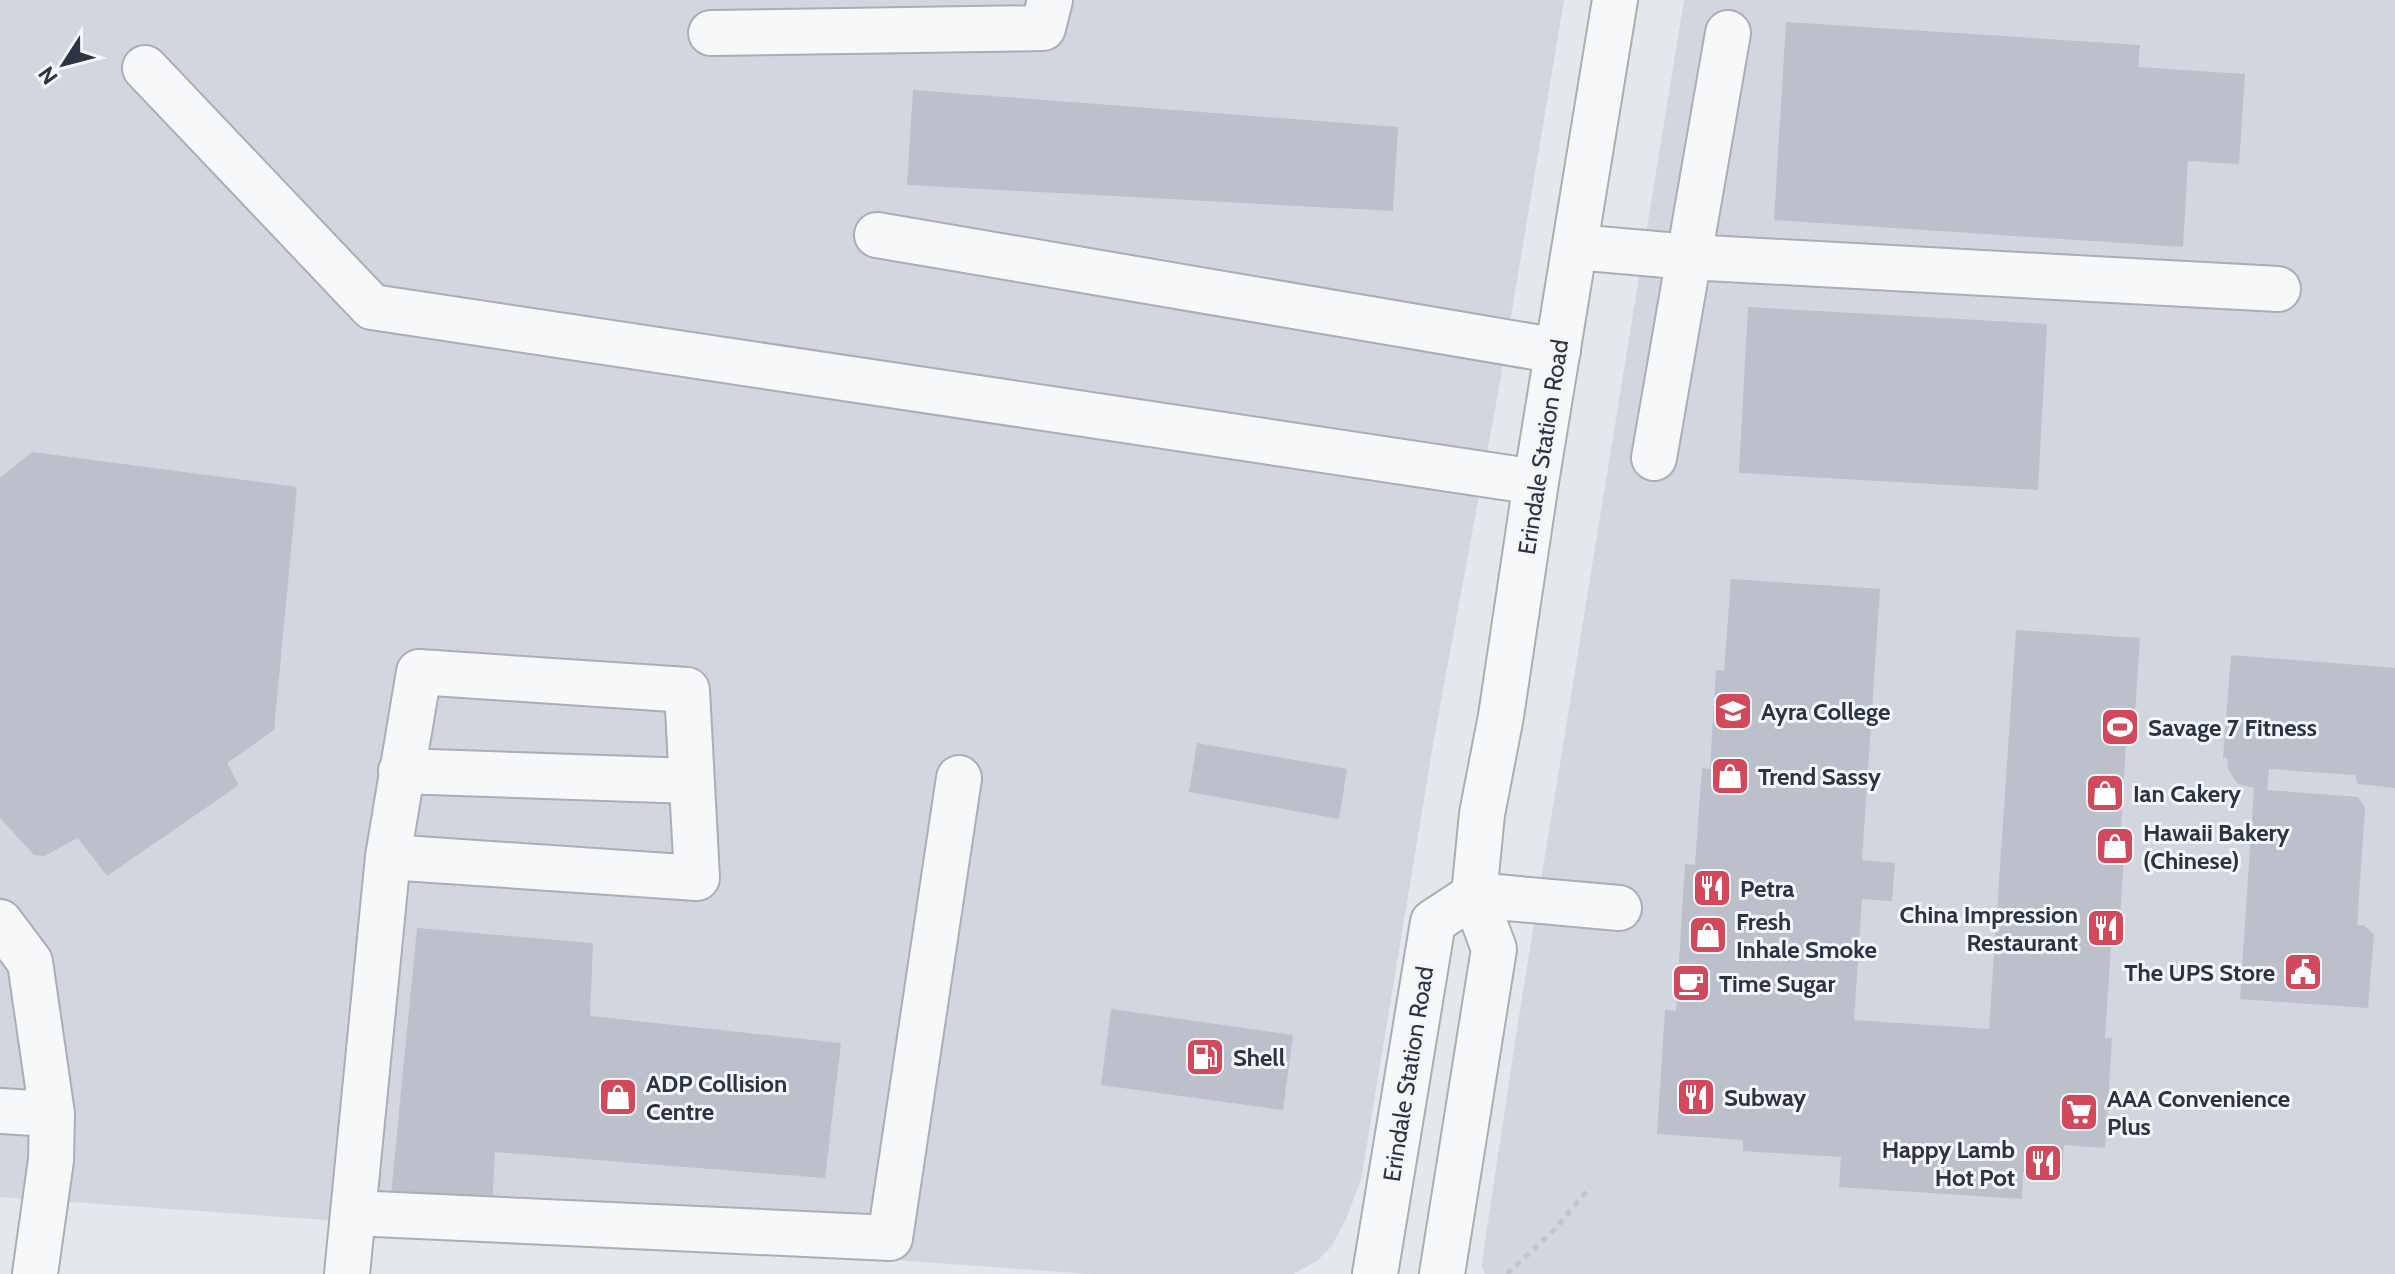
<svg xmlns="http://www.w3.org/2000/svg" width="2395" height="1274" font-family="Cabin,sans-serif">
	<rect width="100%" height="100%" fill="#e4e7ec"/>
	<path fill="#d2d6de" d="M0 0H1564L1500 382 1434 739 1361 1180 1346 1219 1331 1247 1317 1261 1293 1274H1092L0 1197Z
		M1684 0H2395V1274H1485L1482 1266 1484 1248 1519 1016Z"/>
	<path fill="#bbc0ca" d="M1786 22 2140 45 2138 67 2245 74 2239 164 2188 161 2183 247 1774 220Z
		M913 90 1398 127 1393 211 907 185Z
		M1748 307 2047 324 2038 490 1739 473Z
		M32 452 297 487 274 730 227 763 239 785 107 876 78 838 44 856 34 855 0 818V478Z
		M1731 579 1880 589 1862 860 1895 863 1892 901 1862 899 1854 1020 1989 1029 2016 630 2140 638 2133 743H2126L2121 827 2126 828 2120 918 2113 917 2105 1038H2112L2105 1148 2064 1145 2062 1175 2023 1172 2022 1199 1839 1187 1841 1157 1743 1151V1140L1657 1134 1665 1010 1676 1011 1685 864 1695 865 1702 768 1710 769 1716 670 1724 671Z
		M2231 655 2395 668V788L2358 784 2355 775 2269 769 2267 790 2358 797 2365 808 2357 925H2363L2374 934 2368 1008 2240 999 2254 788 2238 784 2228 769 2227 758H2223Z
		M1197 743 1347 769 1339 819 1189 792Z
		M417 928 593 943 590 1016 841 1043 825 1178 495 1152 492 1206 390 1204Z
		M1111 1009 1293 1035 1283 1110 1101 1085Z"/>
	<g fill="none" stroke-linecap="round" stroke-linejoin="round">
		<g stroke="#a9aeb7" stroke-width="48">
			<path id="minor" d="M711 33 1043 28 1050 0
				M145 68 372 307 1536 482
				M877 235 1558 351
				M1576 247 1689 257 2278 289
				M1654 458 1728 33
				M401 771 692 781
				M1474 895 1619 908
				M0 922 30 962 52 1114 51 1160 35 1274
				M0 1111 52 1114
				M353 1213 890 1238 959 778
				M347 1274 388 857 419 672 687 690 697 878 388 857
				M1375 1274 1433 922 1474 895
				M1442 1274 1494 949 1474 895 1482 814 1501 716 1536 482 1615 0"/>
		</g>
		<path stroke="#c2c5cb" stroke-width="5" stroke-dasharray="6 6" stroke-linecap="butt" d="M1507 1274 1553 1231 1590 1187"/>
		<use href="#minor" stroke="#f7f8fa" stroke-width="44"/>
	</g>
	<defs>
		<g id="university-square" transform="scale(2)"><rect x="-9" y="-9" width="18" height="18" rx="4" fill="#d1495b" stroke="#f4f6f9"/><path d="M0-5L7-2L0 1L-7-2ZM-4 1L0 2.5L4 1V4Q0 6-4 4Z" fill="#fff"/></g>
		<g id="stadium-square" transform="scale(2)"><rect x="-9" y="-9" width="18" height="18" rx="4" fill="#d1495b" stroke="#f4f6f9"/><path d="M0-5a6.5 5 0 1 0 0 10a6.5 5 0 1 0 0-10ZM-3.5-1.8h7v3.6h-7Z" fill="#fff"/></g>
		<g id="shop-square" transform="scale(2)"><rect x="-9" y="-9" width="18" height="18" rx="4" fill="#d1495b" stroke="#f4f6f9"/><path d="M-5-2.5h2.3a2.7 3.5 0 0 1 5.4 0H5L5.5 6h-11ZM-1.5-2.5h3a1.5 2.3 0 0 0-3 0Z" fill="#fff"/></g>
		<g id="restaurant-square" transform="scale(2)"><rect x="-9" y="-9" width="18" height="18" rx="4" fill="#d1495b" stroke="#f4f6f9"/><path d="M-5-6h1v4h1v-4h1v4h1v-4h1v5L-1.5 .5V6h-2V.5L-5-1ZM5-6V6H3V1.5H1.5Q1.5-4 5-6Z" fill="#fff"/></g>
		<g id="civic-square" transform="scale(2)"><rect x="-9" y="-9" width="18" height="18" rx="4" fill="#d1495b" stroke="#f4f6f9"/><path d="M-.6-6.5H3V-4.5H.6V-3L4-1V1h2V6H-6V1h2V-1L-.6-3ZM-1.2 2.5V6h2.4V2.5Z" fill="#fff"/></g>
		<g id="cafe-square" transform="scale(2)"><rect x="-9" y="-9" width="18" height="18" rx="4" fill="#d1495b" stroke="#f4f6f9"/><path d="M-5.5-4.5H6V0H3Q3 3.5 0 3.5H-2.5Q-5.5 3.5-5.5 0ZM3-3.2v2h1.7v-2ZM-6 4.5H4V6H-6Z" fill="#fff"/></g>
		<g id="fuel-square" transform="scale(2)"><rect x="-9" y="-9" width="18" height="18" rx="4" fill="#d1495b" stroke="#f4f6f9"/><path d="M-5.5-6h7V0h2V4h1.3V-2.5L3-4.5l.8-.8L6-3V5H2.5V1h-1V6h-7ZM-4.2-4.7v3.2H.2V-4.7Z" fill="#fff"/></g>
		<g id="supermarket-square" transform="scale(2)"><rect x="-9" y="-9" width="18" height="18" rx="4" fill="#d1495b" stroke="#f4f6f9"/><path d="M-6-5.5h2.5l.6 2H6L4.5 2H-2.5L-4.4-4H-6ZM-1.5 3.2a1.3 1.3 0 1 0 .1 0ZM3 3.2a1.3 1.3 0 1 0 .1 0Z" fill="#fff"/></g>
	</defs>
	<g fill-rule="evenodd">
		<use href="#university-square" x="1733" y="711"/>
		<use href="#stadium-square" x="2120" y="727"/>
		<use href="#shop-square" x="1730" y="776"/>
		<use href="#shop-square" x="2105" y="793"/>
		<use href="#shop-square" x="2115" y="846"/>
		<use href="#restaurant-square" x="1712" y="888"/>
		<use href="#restaurant-square" x="2106" y="928"/>
		<use href="#shop-square" x="1708" y="935"/>
		<use href="#civic-square" x="2303" y="972"/>
		<use href="#cafe-square" x="1691" y="983"/>
		<use href="#fuel-square" x="1205" y="1057"/>
		<use href="#shop-square" x="618" y="1097"/>
		<use href="#restaurant-square" x="1696" y="1097"/>
		<use href="#supermarket-square" x="2079" y="1112"/>
		<use href="#restaurant-square" x="2043" y="1163"/>
	</g>
	<g text-anchor="middle" dominant-baseline="central" stroke-width="6" stroke-linejoin="round" paint-order="stroke">
		<g font-size="24" fill="#2b3445" stroke="#f4f6f9">
			<text transform="translate(1543 447) rotate(-81)">Erindale Station Road</text>
			<text transform="translate(1408 1074) rotate(-81)">Erindale Station Road</text>
		</g>
		<g font-size="24" font-weight="bold" fill="#2b3445" stroke="#f4f6f9" text-anchor="start">
			<text x="1761" y="711">Ayra College</text>
			<text x="2148" y="727">Savage 7 Fitness</text>
			<text x="1758" y="776">Trend Sassy</text>
			<text x="2133" y="793">Ian Cakery</text>
			<text x="2143" y="832">Hawaii Bakery<tspan x="2143" dy="28">(Chinese)</tspan></text>
			<text x="1740" y="888">Petra</text>
			<text x="2078" y="914" text-anchor="end">China Impression<tspan x="2078" dy="28">Restaurant</tspan></text>
			<text x="1736" y="921">Fresh<tspan x="1736" dy="28">Inhale Smoke</tspan></text>
			<text x="2275" y="972" text-anchor="end">The UPS Store</text>
			<text x="1719" y="983">Time Sugar</text>
			<text x="1233" y="1057">Shell</text>
			<text x="646" y="1083">ADP Collision<tspan x="646" dy="28">Centre</tspan></text>
			<text x="1724" y="1097">Subway</text>
			<text x="2107" y="1098">AAA Convenience<tspan x="2107" dy="28">Plus</tspan></text>
			<text x="2015" y="1149" text-anchor="end">Happy Lamb<tspan x="2015" dy="28">Hot Pot</tspan></text>
		</g>
	</g>
	<g transform="translate(64 64) rotate(234)" stroke="#f4f6f9" stroke-width="6" paint-order="stroke">
	<path d="M0-6L14 30L0 20L-14 30Z" fill="#2b3445"/>
	<text y="-12" font-size="22" font-weight="bold" text-anchor="middle" fill="#2b3445">N</text>
	</g>
</svg>
